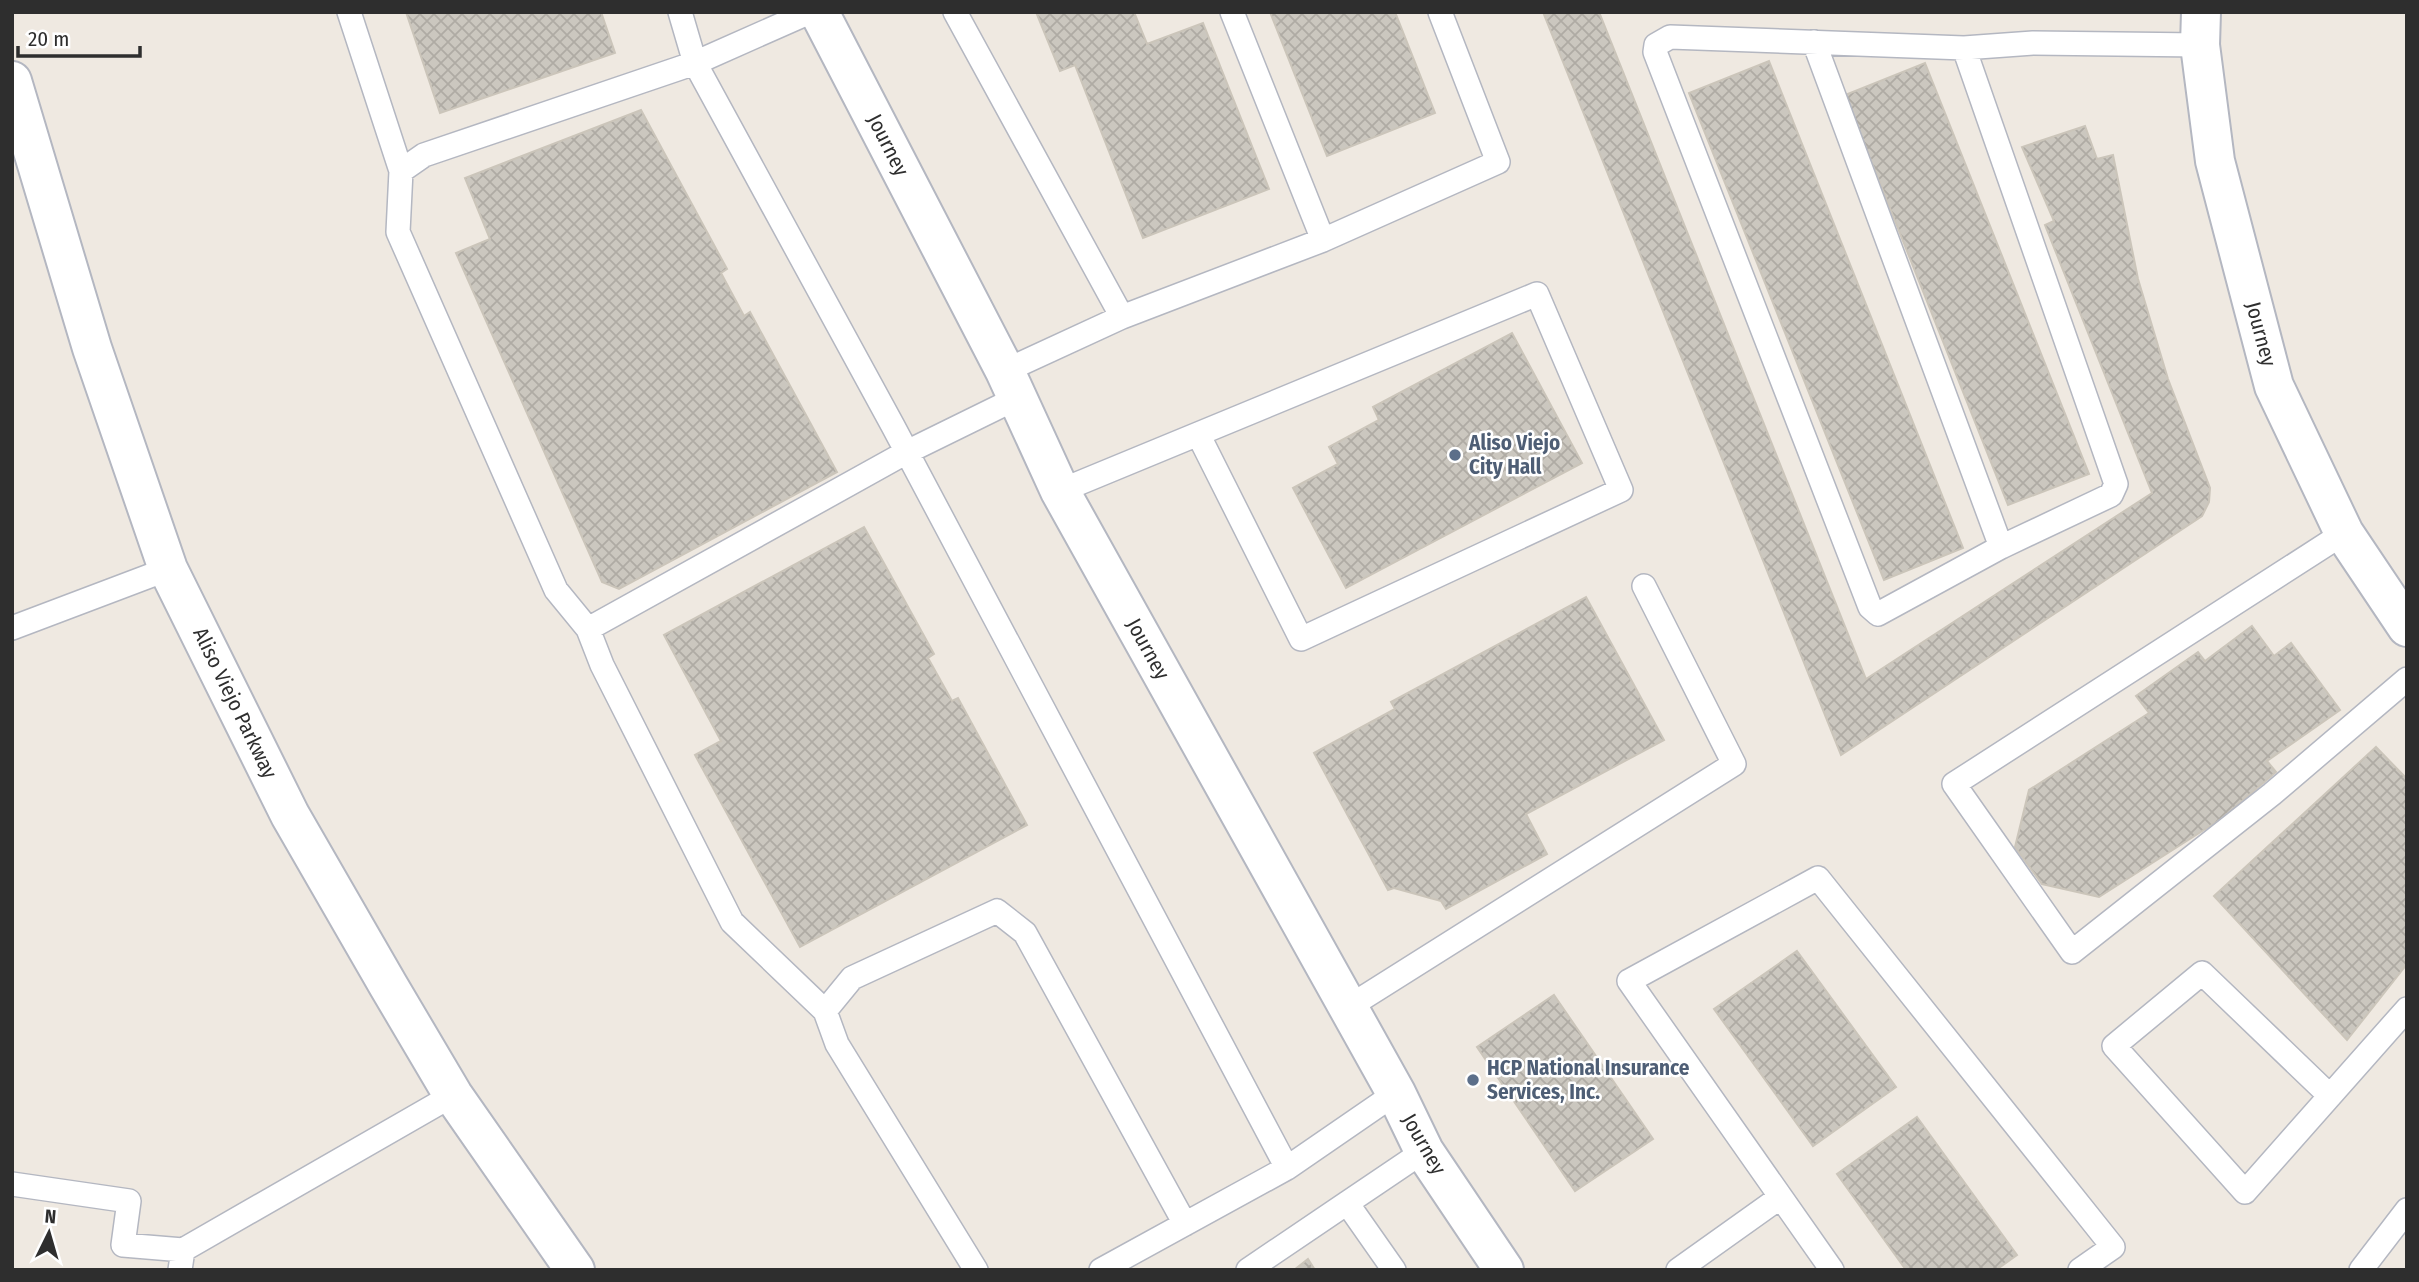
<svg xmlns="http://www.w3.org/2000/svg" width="2419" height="1282" font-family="'Fira Sans Condensed',sans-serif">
	<defs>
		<pattern id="building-cross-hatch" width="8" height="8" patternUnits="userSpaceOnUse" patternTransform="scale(1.75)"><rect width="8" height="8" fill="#cbc7bf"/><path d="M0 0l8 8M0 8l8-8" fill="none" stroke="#afaba4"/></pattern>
	</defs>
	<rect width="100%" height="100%" fill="#efe9e1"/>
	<path fill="url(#building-cross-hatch)" stroke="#cbc5ba" stroke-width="2" d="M406 12H601L615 53 440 113Z
		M1036 12H1134L1147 44 1203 23 1269 189 1143 238 1075 65 1060 71Z
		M1270 12H1395L1435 113 1327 156Z
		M1543 12H1599L1866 679 2152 493 2045 225 2054 221 2022 147 2085 126 2097 159 2113 155 2138 279 2168 379 2210 488 2209 502 2202 516 1841 755Z
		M1769 61 1963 548 1884 580 1689 93Z
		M1925 63 2089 474 2008 505 1845 95Z
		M641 110 727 269 721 273 744 316 750 312 837 472 619 589 602 582 456 253 490 239 465 178Z
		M1512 333 1582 463 1346 588 1293 488 1338 464 1329 447 1379 420 1373 407Z
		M864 527 934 654 928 658 952 701 958 698 1027 825 800 947 695 755 721 741 664 635Z
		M1586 597 1664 740 1526 814 1547 854 1446 909 1441 901 1394 888 1388 890 1314 753 1395 709 1391 702Z
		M2252 626 2274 656 2291 643 2340 710 2267 761 2276 772 2221 819 2099 897 2042 884 2015 847 2029 790 2149 713 2136 696 2198 652 2205 661Z
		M2376 747 2407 779V964L2347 1040 2214 896Z
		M1797 951 1896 1087 1813 1146 1714 1009Z
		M1554 995 1653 1139 1575 1191 1477 1047Z
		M1917 1117 2017 1255 1996 1270H1906L1837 1174Z
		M1308 1259 1315 1270H1294Z"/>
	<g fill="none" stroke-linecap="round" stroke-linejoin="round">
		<g stroke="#b4b7c1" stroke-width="26">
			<path id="service" d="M349 12 401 171
				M680 12 695 63 893 426 1287 1168
				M810 12 695 63 424 155 401 171 398 232 556 590 588 629 905 453 1017 398
				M955 12 1122 317
				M1232 12 1323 240
				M1814 42 2001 547
				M1964 48 2116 484 2111 495 2001 547 1878 614 1870 607 1655 52 1656 45 1670 37 1964 48 2033 43 2200 45
				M1005 371 1122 317 1323 240 1498 162 1440 12
				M1060 491 1537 294 1621 490 1301 639 1198 434
				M2344 533 1954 784 2072 952 2272 794 2407 679
				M12 628 168 569
				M588 629 602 665 732 922 825 1011
				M1347 1008 1734 764 1644 586
				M2330 1096 2202 973 2114 1046 2245 1192 2407 1009
				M12 1184 129 1201 123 1245 183 1250
				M180 1270 183 1250 453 1095
				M976 1270 837 1044 825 1011 852 978 997 911 1025 933 1185 1224
				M1101 1270 1287 1168 1396 1093
				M1248 1270 1347 1203
				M1394 1270 1347 1203 1424 1151
				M1678 1270 1779 1198
				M1832 1270 1629 981 1818 878 2113 1247 2080 1270
				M2361 1270 2407 1210"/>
		</g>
		<g stroke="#b4b7c1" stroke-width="42">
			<path id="minor" d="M819 12 1005 371 1060 491 1396 1093 1424 1151 1504 1270"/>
		</g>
		<g stroke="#b4b7c1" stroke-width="42">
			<path id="tertiary" d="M2201 12 2200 45 2215 161 2274 386 2344 533 2407 627"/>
		</g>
		<g stroke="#b4b7c1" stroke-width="42">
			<path id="secondary" d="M12 81 92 348 168 569 290 815 388 985 453 1095 575 1270"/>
		</g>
		<use href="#service" stroke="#fff" stroke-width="23"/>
		<use href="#minor" stroke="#fff" stroke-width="38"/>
		<use href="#tertiary" stroke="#fff" stroke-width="38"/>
		<use href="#secondary" stroke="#fff" stroke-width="38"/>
	</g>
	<g fill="#5c6f8a" stroke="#fff" stroke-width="2.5">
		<circle cx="1455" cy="455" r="7"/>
		<circle cx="1473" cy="1080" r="7"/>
	</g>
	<g text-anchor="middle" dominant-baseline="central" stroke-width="5" stroke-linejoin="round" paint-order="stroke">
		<g font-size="21" fill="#2e2e2e" stroke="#fff">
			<text transform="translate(888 145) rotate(63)">Journey</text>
			<text transform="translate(2261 334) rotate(75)">Journey</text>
			<text transform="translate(1148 649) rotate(61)">Journey</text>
			<text transform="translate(235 703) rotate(64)">Aliso Viejo Parkway</text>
			<text transform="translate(1424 1144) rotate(60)">Journey</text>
		</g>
		<g font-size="21" font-weight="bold" fill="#4e5e75" stroke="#fff" text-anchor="start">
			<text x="1469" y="443">Aliso Viejo<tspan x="1469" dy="24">City Hall</tspan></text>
			<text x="1487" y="1068">HCP National Insurance<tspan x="1487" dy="24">Services, Inc.</tspan></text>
		</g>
	</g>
	<rect width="2419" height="1282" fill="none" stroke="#2e2e2e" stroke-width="28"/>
	<g transform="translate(49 1233) rotate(5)" stroke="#ffffff" stroke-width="5" paint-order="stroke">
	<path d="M0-5L12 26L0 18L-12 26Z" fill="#2e2e2e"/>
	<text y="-10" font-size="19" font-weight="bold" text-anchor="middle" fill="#2e2e2e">N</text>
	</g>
	<path d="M18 46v10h122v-10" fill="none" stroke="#2e2e2e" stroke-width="3.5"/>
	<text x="28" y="46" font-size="21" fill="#2e2e2e" stroke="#ffffff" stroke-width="5" paint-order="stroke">20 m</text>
</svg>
